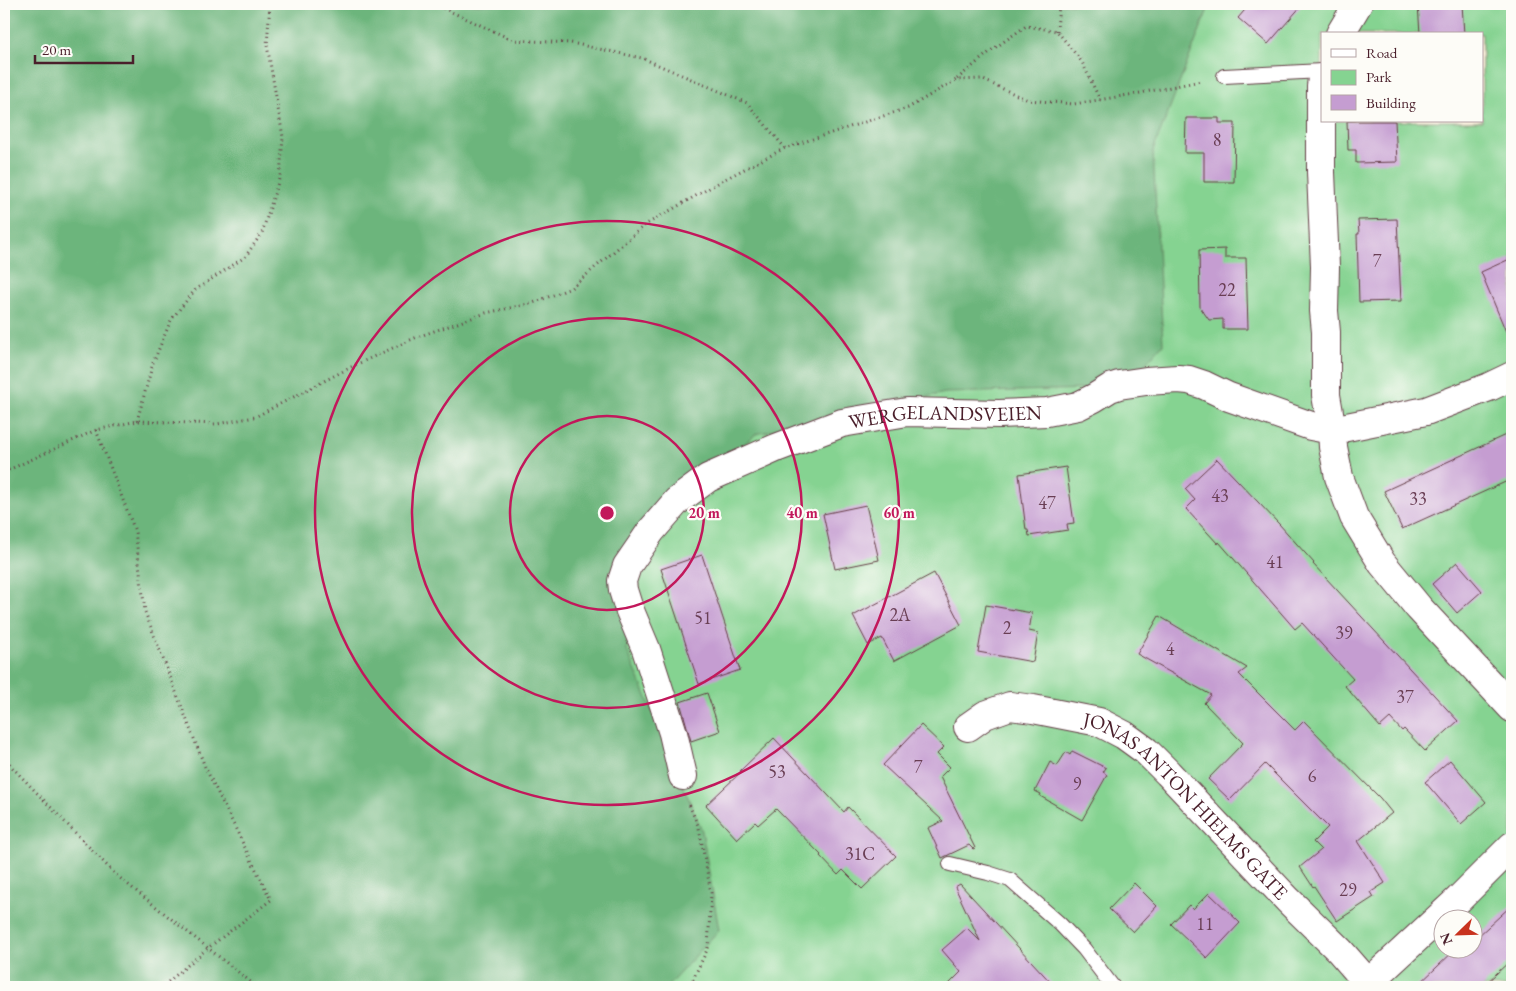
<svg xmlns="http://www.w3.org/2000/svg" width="1516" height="991" font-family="'EB Garamond',serif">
	<rect width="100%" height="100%" fill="#fdfcf7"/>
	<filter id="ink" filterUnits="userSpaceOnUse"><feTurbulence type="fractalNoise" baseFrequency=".02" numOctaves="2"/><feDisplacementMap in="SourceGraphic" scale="10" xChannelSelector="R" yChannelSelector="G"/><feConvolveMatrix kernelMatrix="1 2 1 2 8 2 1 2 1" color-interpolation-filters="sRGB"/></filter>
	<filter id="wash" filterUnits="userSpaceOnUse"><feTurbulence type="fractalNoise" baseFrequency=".0096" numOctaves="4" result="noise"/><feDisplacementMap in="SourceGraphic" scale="20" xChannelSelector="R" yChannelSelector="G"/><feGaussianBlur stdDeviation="1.12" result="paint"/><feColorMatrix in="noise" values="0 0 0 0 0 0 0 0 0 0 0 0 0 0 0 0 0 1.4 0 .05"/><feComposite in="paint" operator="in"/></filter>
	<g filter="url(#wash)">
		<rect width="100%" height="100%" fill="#f6ead6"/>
		<path fill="#85d391" stroke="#68795e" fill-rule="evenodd" d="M4 4H1512V987H4ZM1322 34H1482V121H1322ZM1444 918H1474V948H1444Z"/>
		<path fill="#6cb57b" stroke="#5b6a53" d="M4 4H1210L1153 151 1163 344 1124 388 945 393 756 434 646 525 627 650 702 831 719 930 667 987H4Z"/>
		<g id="blocks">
			<path fill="#c59dd1" d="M1250 4H1303L1268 44 1238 18Z
				M1418 4H1462L1464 34H1420Z
				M1186 118H1219V123H1235L1234 182H1204V153H1185Z
				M1347 121H1395L1397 162 1356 163V150H1348Z
				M1397 219 1401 301 1359 302 1357 234H1359L1358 220Z
				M1225 249V258H1246L1248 329H1223V319L1209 320 1200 307 1199 250Z
				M1512 258V346L1481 272Z
				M1512 432V479L1402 529 1384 491Z
				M1217 459 1279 524 1314 563 1313 564 1458 721 1425 751 1404 729 1402 731 1390 718 1380 727 1345 686 1353 679 1302 623 1295 629 1219 542 1218 544 1186 509 1195 500 1185 489Z
				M1066 467 1074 523 1067 524 1068 530 1029 536 1028 530H1026L1019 474Z
				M866 505 879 560 835 569 823 514Z
				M702 555 740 670 699 684 661 569Z
				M1457 562 1482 591 1457 613 1432 584Z
				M934 573 961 625 894 661 882 638 868 645 853 616Z
				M986 605 1032 613 1029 631 1038 633 1033 662 978 652Z
				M1159 616 1247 668 1239 674 1295 730 1304 721 1380 798 1392 813 1358 841 1385 883 1371 892 1374 897 1337 921 1314 886 1313 887 1300 867 1321 850 1313 842 1328 827 1265 764 1230 800 1208 779 1243 743 1204 703 1211 695 1137 654Z
				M707 693 720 731 691 741 680 702Z
				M921 725 944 747 937 754 950 767 940 777 975 848 973 849 969 845 942 858 928 828 943 821 883 765Z
				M774 738 844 812 848 807 896 856 862 889 843 870 838 875 820 856 821 855 776 809 758 825 755 822 737 839 706 805 741 772 740 771Z
				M1072 751 1106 768 1103 772 1107 775 1082 820 1040 796 1041 794 1035 791 1050 762 1057 766 1066 752 1070 755Z
				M1450 760 1486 802 1461 824 1425 782Z
				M1134 883 1157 906 1133 932 1109 909Z
				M960 884 1055 987H946L961 972 942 950 967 928 980 941 955 887Z
				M1209 893 1240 923 1207 958 1171 924 1189 905 1193 909Z
				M1512 905V959L1482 987H1416L1457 948H1474V936L1476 934 1477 937Z"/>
		</g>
	</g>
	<g filter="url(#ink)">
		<use href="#blocks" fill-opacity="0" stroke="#643d45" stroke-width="1"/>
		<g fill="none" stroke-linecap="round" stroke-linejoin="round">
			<g stroke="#643d45" stroke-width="16">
				<path id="service" d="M1224 76 1322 71
					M950 864 988 873 1010 880 1060 924 1084 949 1113 987"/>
			</g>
			<g stroke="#643d45" stroke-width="30">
				<g id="minor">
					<path d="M1340 34 1358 4"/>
					<path d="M1322 78 1321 86V172L1325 267 1324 311 1326 332V395L1332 430 1333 447 1339 477 1354 517 1382 563 1419 608 1512 708"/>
					<path id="s1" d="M968 727 985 715 1010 706 1033 709 1099 722 1124 735 1146 751 1168 773 1288 900 1340 951 1368 983"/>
					<path id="s2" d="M683 776 673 733 646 649 628 606 623 590 622 581 627 566 651 531 677 501 708 478 776 448 842 423 907 412 999 414 1047 412 1078 406 1094 398 1110 388 1119 385 1146 381 1178 379 1189 380 1204 385 1229 397 1311 426 1332 430 1426 411 1489 387 1512 376"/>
					<path d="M1364 987 1459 899 1512 846"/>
				</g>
			</g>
			<path stroke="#643d45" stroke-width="3" stroke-dasharray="1 4" stroke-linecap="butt" d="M434 4 513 40 571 43 642 58 747 103 785 148
				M1057 31 1059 4
				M957 79 992 50 1026 26 1057 31 1082 62 1100 100
				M137 421 153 363 171 320 195 290 245 257 262 233 280 176 283 137 267 45 270 4
				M96 430 135 531 145 612 205 767 271 900 208 948 162 987
				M4 472 96 430 137 421 217 424 255 417 353 366 417 337 486 313 533 303 571 288 645 225 725 179 785 148 908 108 956 80 981 79 1028 100 1074 104 1135 94 1201 81
				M4 755 12 767 116 875 257 987
				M686 987 693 979 708 948 711 893 699 828 689 804"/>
			<use href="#service" stroke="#fff" stroke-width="14"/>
			<use href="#minor" stroke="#fff" stroke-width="28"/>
		</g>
	</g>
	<g fill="none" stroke="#c2185b" stroke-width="2.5">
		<circle cx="607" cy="513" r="97"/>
		<circle cx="607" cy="513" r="195"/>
		<circle cx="607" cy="513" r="292"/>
	</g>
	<g text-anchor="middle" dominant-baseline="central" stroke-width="4.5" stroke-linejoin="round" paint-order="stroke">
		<g font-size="18" fill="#693e54">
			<text x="1217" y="139">8</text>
			<text x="1377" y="260">7</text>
			<text x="1227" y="289">22</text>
			<text x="1220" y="495">43</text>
			<text x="1418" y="498">33</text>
			<text x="1047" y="502">47</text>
			<text x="1275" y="561">41</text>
			<text x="900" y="614">2A</text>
			<text x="703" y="617">51</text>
			<text x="1007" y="627">2</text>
			<text x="1344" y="632">39</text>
			<text x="1170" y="648">4</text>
			<text x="1405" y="696">37</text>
			<text x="918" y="766">7</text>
			<text x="777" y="771">53</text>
			<text x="1312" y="775">6</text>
			<text x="1077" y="783">9</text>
			<text x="860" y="853">31C</text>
			<text x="1348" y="889">29</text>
			<text x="1205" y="923">11</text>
		</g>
		<g font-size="20" fill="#4a1f2b" stroke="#fdfcf7">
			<text stroke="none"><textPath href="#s2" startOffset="590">WERGELANDSVEIEN</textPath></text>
			<text stroke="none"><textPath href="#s1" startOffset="258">JONAS ANTON HIELMS GATE</textPath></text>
		</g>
	</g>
	<circle cx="607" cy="513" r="8" fill="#c2185b" stroke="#fdfcf7" stroke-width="2.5"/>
	<g font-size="15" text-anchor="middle" font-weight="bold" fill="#c2185b" stroke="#fdfcf7" stroke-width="4.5" stroke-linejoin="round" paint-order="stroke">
		<text x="704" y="518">20 m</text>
		<text x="802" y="518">40 m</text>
		<text x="899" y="518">60 m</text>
	</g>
	<rect width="1516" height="991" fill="none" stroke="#fdfcf7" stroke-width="20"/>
	<rect x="1321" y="32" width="162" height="90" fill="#fdfcf7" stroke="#b5a4a5"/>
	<rect x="1331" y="49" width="25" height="8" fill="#ffffff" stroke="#b5a4a5"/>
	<text x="1366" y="58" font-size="15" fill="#4a1f2b">Road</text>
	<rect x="1331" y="70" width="25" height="15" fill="#85d391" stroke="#b5a4a5"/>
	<text x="1366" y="82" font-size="15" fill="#4a1f2b">Park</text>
	<rect x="1331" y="95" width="25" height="15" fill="#c59dd1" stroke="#b5a4a5"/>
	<text x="1366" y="108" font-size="15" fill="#4a1f2b">Building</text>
	<g transform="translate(1458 934) rotate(247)"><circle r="24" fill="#fdfcf7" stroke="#b5a4a5"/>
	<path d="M0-4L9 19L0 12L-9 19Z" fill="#c8321e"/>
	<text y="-8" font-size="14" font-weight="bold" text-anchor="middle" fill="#4a1f2b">N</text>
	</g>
	<path d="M35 55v8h98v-8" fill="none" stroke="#4a1f2b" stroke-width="2.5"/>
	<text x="42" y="55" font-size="15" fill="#4a1f2b" stroke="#fdfcf7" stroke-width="4" paint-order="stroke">20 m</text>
</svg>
